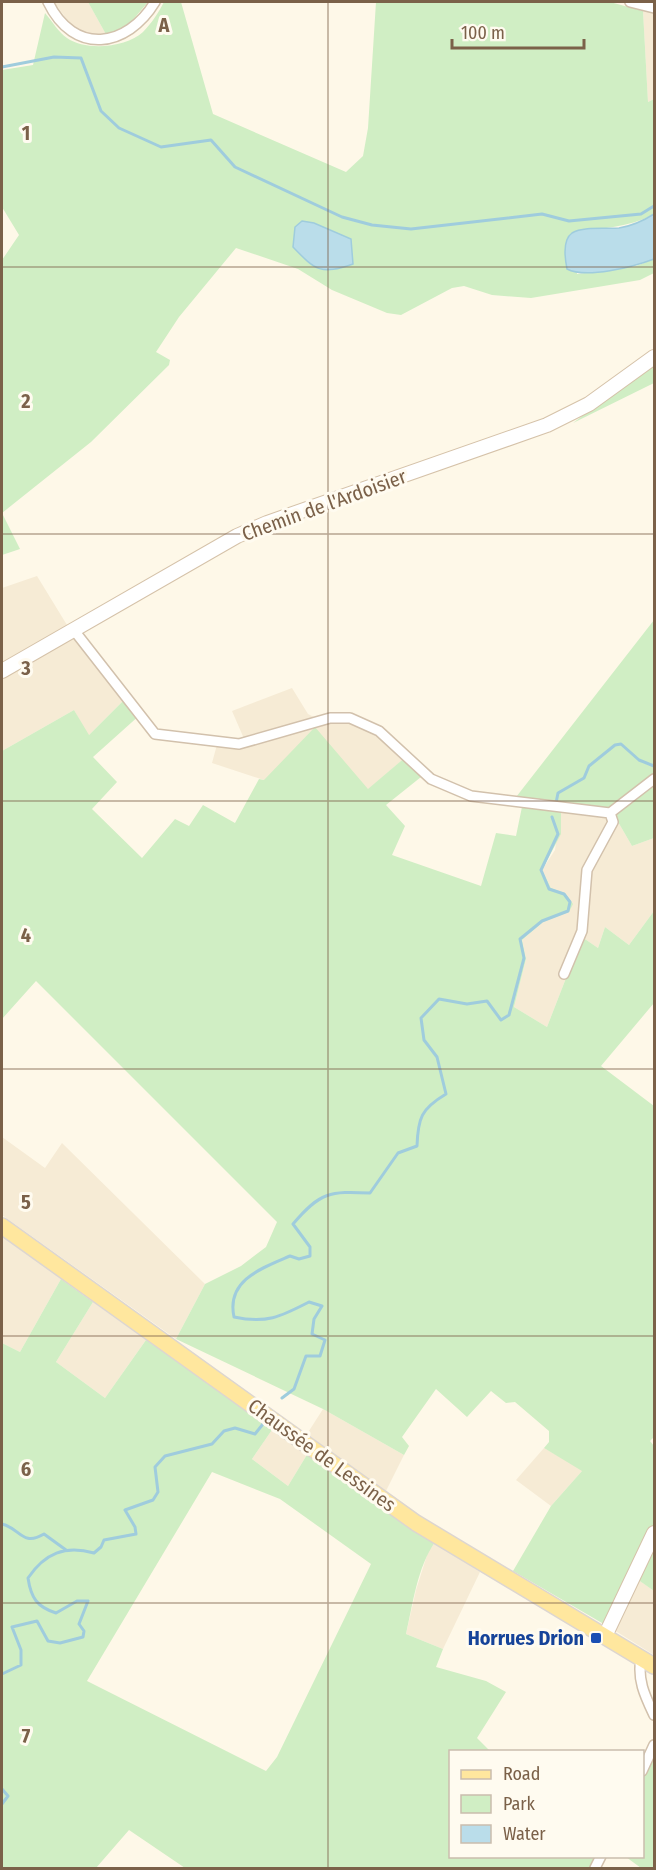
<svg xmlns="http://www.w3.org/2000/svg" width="656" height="1870" font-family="'Fira Sans Condensed',sans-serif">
	<rect width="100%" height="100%" fill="#fef8e8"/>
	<path fill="#f6ebd5" d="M54 2H88L108 38H89L71 25Z
		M643 11 654 12V99L648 102Z
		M37 576 67 625 78 634 127 697 88 736 74 710 2 751V588Z
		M292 688 308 714 318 719 349 716 408 755 369 789 264 780 212 763 218 741H245L232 711Z
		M561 807 610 808 632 846 654 838V911L629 945 605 927 598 948 582 937 547 1027 514 1007 526 959 522 940 543 922 569 912 565 893 551 888 542 870 555 850Z
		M2 1137 45 1168 62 1143 205 1284 176 1339 2 1215Z
		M2 1235 61 1279 20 1352 2 1343Z
		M93 1302 146 1340 105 1398 56 1362Z
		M323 1409 404 1455 386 1491 307 1434Z
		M274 1427 308 1453 288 1486 252 1459Z
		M544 1448 583 1470 551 1506 516 1480Z
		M435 1542 480 1572 443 1649 406 1634 416 1590 428 1552Z
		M636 1578 654 1591V1655L614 1630Z"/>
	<path fill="#d0eec4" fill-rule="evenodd" d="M88 2H148L126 28 108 38Z
		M164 2H181L213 114 346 172 363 156 368 128 376 2H610L643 11 648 102 654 99V214C628 228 602 228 573 232L577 274 636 266 654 259V273L640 280 531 298 492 295 464 286 452 288 401 315 387 313 332 290 298 269 236 248 179 317 156 352 170 360 169 365 91 442 2 513 20 549 2 555V260L19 235 2 207V70L33 65 45 13C52 21 59 33 67 38 85 51 126 48 143 32 151 24 159 12 164 2Z
		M654 363V383L573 423 649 366Z
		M654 620V838L632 846 610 808 561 807V834L542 870 551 888 565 893 573 904 569 912 543 922 522 940 526 959 514 1007 547 1027 582 937 598 948 605 927 629 945 654 911V1003L601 1066 654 1106V1437L650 1441 654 1446V1591L637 1579 614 1630 513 1571 551 1506 582 1471 544 1448 549 1442V1431L515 1402 506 1403 491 1391 467 1417 436 1389 402 1437 409 1446 404 1455 323 1409 176 1339 205 1284 241 1266 266 1247 277 1222 36 981 2 1019V751L74 710 89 735 127 697 141 714 93 757 117 782 92 809 142 858 175 819 189 826 203 805 235 823 259 779 264 780 315 727 368 789 408 755 426 773 386 805 405 826 392 855 481 886 496 833 516 836 523 802 513 801Z
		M61 1279 93 1302 56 1362 105 1398 146 1340 274 1427 252 1459 288 1486 308 1453 435 1542C417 1568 413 1604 406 1634L443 1649 436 1667 486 1681 506 1692 477 1738 490 1751 450 1752V1856L605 1857 599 1868H185L129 1830 96 1868H2V1343L20 1352ZM212 1472 280 1499 371 1564 277 1757 266 1771 87 1681Z
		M654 1753V1868H641L626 1857 642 1856 643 1779Z"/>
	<path fill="#baddea" stroke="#9fccdd" stroke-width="1.5" d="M654 214V259C633 267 586 279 567 269 565 259 562 240 572 233 583 226 606 229 619 228 632 226 643 221 654 214Z
		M302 221 314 223 351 239 353 264C321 275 316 271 293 247L295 227Z"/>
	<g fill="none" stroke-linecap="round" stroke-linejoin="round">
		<path stroke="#9fccdd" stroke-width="3" d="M2 67 54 57 81 58 101 111 119 128 161 147 211 140 235 167 342 217 372 225 411 229 542 214 569 221 641 214 654 206
			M556 803 558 793 584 778 589 766 615 745 621 744 639 760 654 766
			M282 1398 294 1389 306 1356H320L325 1340 312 1334 314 1319 322 1306 309 1302C280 1317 266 1324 234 1317 226 1280 262 1268 290 1256L299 1259 310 1256V1247L293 1224C320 1192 330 1191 370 1193L398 1153 417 1146C418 1118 421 1109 446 1094L437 1057 424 1040 421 1018 439 999 467 1004 487 1001 501 1020 509 1015 524 958 520 939 542 921 568 911 570 902 564 894 549 889 541 870 558 834 552 817
			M2 1524C20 1528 22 1547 44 1534L66 1550
			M2 1674 21 1665V1650L12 1627 37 1621 48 1641 60 1643 83 1637 84 1631 79 1624 88 1601H77L56 1613C37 1607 31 1598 28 1578 45 1553 65 1545 94 1553L101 1547 104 1540 136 1534 135 1527 125 1510 153 1500 158 1492 155 1467 165 1456 212 1444 224 1431 235 1428 255 1434 263 1424
			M2 1789 8 1796 2 1804"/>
		<g stroke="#d2c1ac" stroke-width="12">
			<path id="street" d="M48 2C74 56 127 48 155 2
				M630 2 654 8
				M73 629 155 734 239 744 330 718H350L379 731 431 779 471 796 610 813 654 779
				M564 974 582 931 587 870 613 822 610 813
				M641 1658C637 1680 645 1696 654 1715
				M642 1771 654 1745
				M595 1868 601 1856"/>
		</g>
		<g stroke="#d5c2a9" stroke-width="16">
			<path id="secondary" d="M2 671 237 536 267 523 547 425 589 404 654 357
				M605 1636 654 1533"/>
		</g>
		<g stroke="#ddd6d0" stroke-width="18">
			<path id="primary" d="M2 1226 416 1523 654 1666"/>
		</g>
		<use href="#street" stroke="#fff" stroke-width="9"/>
		<use href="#secondary" stroke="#fff" stroke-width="14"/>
		<use href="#primary" stroke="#ffe79e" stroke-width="15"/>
	</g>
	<path fill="none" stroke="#7b6149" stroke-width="1.5" stroke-opacity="0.55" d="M328 2V1868M2 267H654M2 534H654M2 801H654M2 1069H654M2 1336H654M2 1603H654"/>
	<rect fill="#1a4fb4" stroke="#fffbf0" stroke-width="2" x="590" y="1632" width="12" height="12" rx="3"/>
	<g text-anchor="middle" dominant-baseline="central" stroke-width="6" stroke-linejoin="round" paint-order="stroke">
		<g font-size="20" fill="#7b6149" stroke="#fffbf0">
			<text transform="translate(324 505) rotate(-20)">Chemin de l'Ardoisier</text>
			<text transform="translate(322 1455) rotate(36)">Chaussée de Lessines</text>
		</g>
		<g font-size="20" font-weight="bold" fill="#164399" stroke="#fffbf0" text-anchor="end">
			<text x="584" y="1638">Horrues Drion</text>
		</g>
	</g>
	<g font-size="20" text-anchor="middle" font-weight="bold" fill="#7b6149" stroke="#fffbf0" stroke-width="6" stroke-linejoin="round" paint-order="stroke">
		<text x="164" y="32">A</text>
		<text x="26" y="140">1</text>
		<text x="26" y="408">2</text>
		<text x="26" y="675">3</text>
		<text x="26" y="942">4</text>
		<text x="26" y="1209">5</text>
		<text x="26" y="1476">6</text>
		<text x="26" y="1743">7</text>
	</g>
	<rect width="656" height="1870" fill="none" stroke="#7b6149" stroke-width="6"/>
	<rect x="449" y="1750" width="195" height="108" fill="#fffbf0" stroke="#cabdad" stroke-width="1.5"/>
	<rect x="461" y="1770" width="30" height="9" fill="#ffe79e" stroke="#cabdad" stroke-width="1.5"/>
	<text x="503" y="1780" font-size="18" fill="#7b6149">Road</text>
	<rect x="461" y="1795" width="30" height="18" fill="#d0eec4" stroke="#cabdad" stroke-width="1.5"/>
	<text x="503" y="1810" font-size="18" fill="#7b6149">Park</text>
	<rect x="461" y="1825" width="30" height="18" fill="#baddea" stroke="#cabdad" stroke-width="1.5"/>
	<text x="503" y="1840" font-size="18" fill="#7b6149">Water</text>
	<path d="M452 39v9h132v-9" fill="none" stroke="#7b6149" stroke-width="3"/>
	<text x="461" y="39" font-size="18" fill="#7b6149" stroke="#fffbf0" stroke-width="4.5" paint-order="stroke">100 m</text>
</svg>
